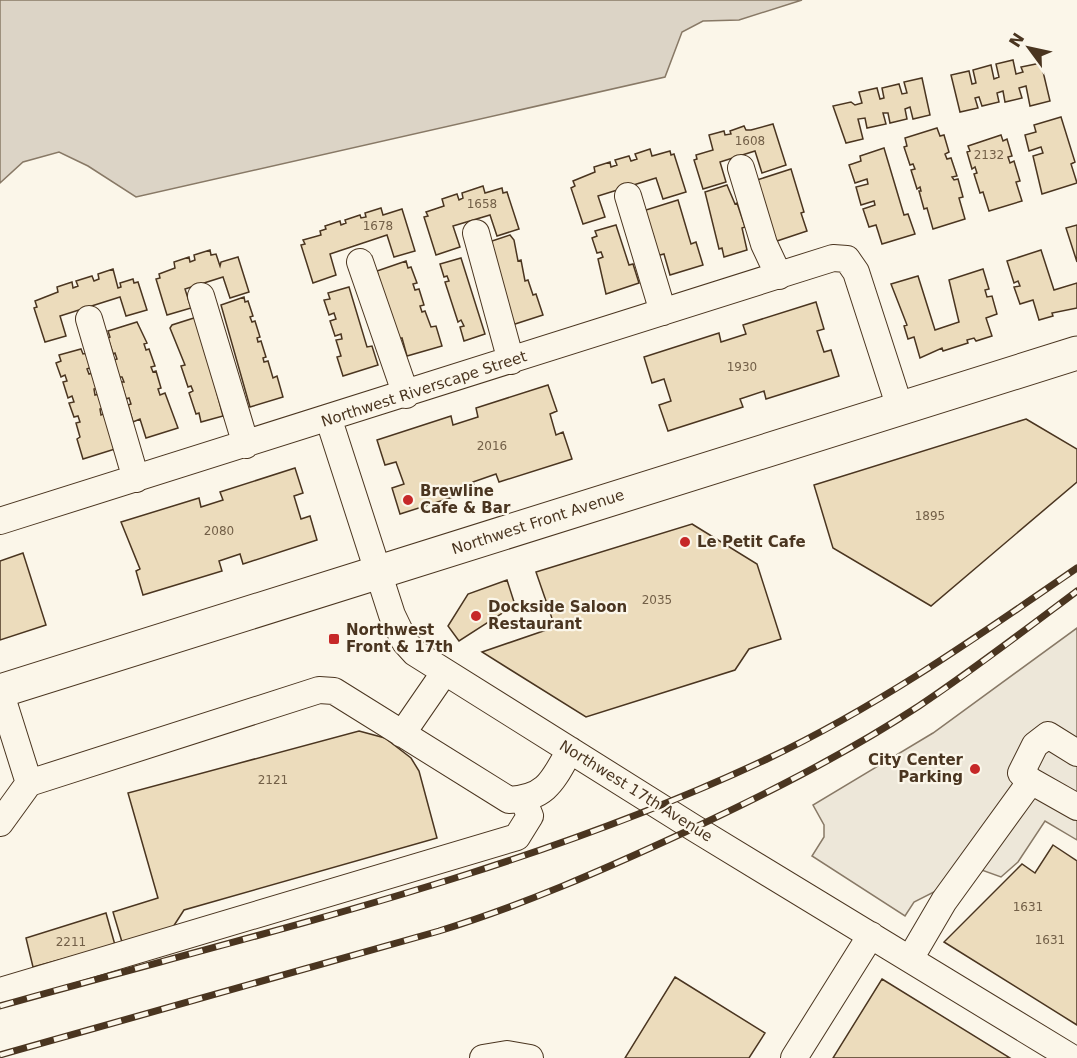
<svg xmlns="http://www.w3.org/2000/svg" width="1077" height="1058" font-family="'DejaVu Sans',sans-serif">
	<rect width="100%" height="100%" fill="#fbf6e9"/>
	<path fill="#ede7d9" stroke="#887966" stroke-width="1.5" d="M1077 628V840L1045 821 1018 862 1001 877 979 869 914 902 905 916 812 856 824 837V825L813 805 933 733Z"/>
	<path fill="#dcd4c6" stroke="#887966" stroke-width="1.5" d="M0 0H802L739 20 703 21 682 32 665 77 136 197 88 166 59 152 23 162 0 183Z"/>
	<path fill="#ecdcbc" stroke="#4a3520" stroke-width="1.5" d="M1013 60 1016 74 1023 72 1021 67 1041 63 1050 101 1030 106 1026 86 1019 88 1022 98 1005 102 1003 91 997 93 999 102 982 106 979 97 975 98 978 108 960 112 951 75 969 71 972 84 976 83 973 70 991 65 994 79 999 77 996 64Z
		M922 78 930 115 913 119 910 107 905 109 907 119 890 123 888 113H883L886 124 867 128 865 118 858 119 863 139 846 143 833 106 851 102 855 105 862 103 859 92 877 88 880 99 884 98 882 88 899 84 902 94 907 93 904 82Z
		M1061 117 1075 162 1071 164 1077 183 1042 194 1033 156 1043 153 1041 147 1029 151 1025 135 1036 132 1034 125Z
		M773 124 786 165 762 173 755 151 720 162 726 182 703 189 694 160 697 159 696 155 713 150 709 135 724 131 725 135 731 134 730 131 744 126 746 130H751Z
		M937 128 940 136 944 135 949 152 945 154 947 159 951 158 957 176 952 177 954 180 958 179 963 197 959 198 965 219 933 229 927 208 924 209 919 191H921L920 187 917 189 911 170 915 169 913 164 910 165 904 147 907 146 905 138Z
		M1001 135 1003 141 1007 139 1012 156 1008 157 1010 163 1014 161 1020 181 1016 182 1022 201 989 211 983 192 980 193 974 174 977 173 975 167 972 169 967 152 970 151 968 146Z
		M884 148 904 215 908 214 915 234 882 244 876 225 869 227 863 209 875 205 874 201 861 205 856 187 868 184 867 179 855 183 849 165 861 161 860 156Z
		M650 149 652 156 670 151 671 155 674 154 686 192 663 199 656 178 598 196 605 217 583 224 571 188 575 186 573 181 595 172 594 167 610 162 611 167 617 165 615 160 629 156 631 161 637 159 635 154Z
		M791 169 804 212 801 213 807 231 774 242 757 180Z
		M727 185 735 204 737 203 745 227 742 228 747 250 724 257 722 248 719 249 705 192Z
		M483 186 485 193 502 188 503 193 507 192 519 229 497 236 490 215 453 226 460 247 436 255 424 217 428 216 426 212 444 206 442 199 457 194 459 200 463 198 462 193Z
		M678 200 691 244 696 242 703 265 670 275 664 254 656 256 651 240 654 239 653 234 649 235 646 210Z
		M381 208 383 215 402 209 415 251 394 257 387 235 330 254 336 275 313 283 301 245 305 244 303 240 321 235 320 231 326 229 325 226 340 221 341 225 346 223 345 220 360 215 361 218 366 217 365 213Z
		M616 225 629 265 633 264 639 283 606 294 598 259 603 257 601 252 597 253 592 238 597 236 595 231Z
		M1077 225V262L1066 228Z
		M510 235 514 240 518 261 521 260 525 281 528 280 533 295 536 294 543 315 512 325 505 304 508 303 489 242Z
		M210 250 211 255 216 254 220 266 221 262 238 257 249 292 230 298 223 277 185 289 191 308 167 315 156 279 160 278 159 274 175 268 174 262 189 257 190 262 195 260 194 255Z
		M1041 250 1054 290 1077 283V308L1052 313 1053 316 1039 320 1033 300 1020 304 1014 287 1020 286 1018 281 1014 283 1007 261Z
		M461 258 485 334 464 341 460 327 464 326 461 320 458 322 445 282 449 281 447 276 444 277 440 264Z
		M406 261 408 268 411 267 417 283 413 284 415 290 419 289 424 305 420 306 422 312 425 311 431 327 436 326 442 346 407 356 402 338 395 340 377 271Z
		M113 269 118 288 121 287 120 283 133 279 134 283 138 282 147 310 126 316 120 297 60 316 66 336 45 342 34 308 37 307 35 301 58 292 57 287 72 282 73 288 78 286 76 281 92 276 94 281 99 279 98 274Z
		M983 269 989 289 985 290 987 297 992 296 997 314 986 318 992 336 976 341 974 338 967 340 968 343 943 351 942 348 920 358 914 337 908 339 904 326 907 325 891 284 918 276 935 330 959 322 949 280Z
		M349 287 367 347 372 346 378 365 343 376 337 357 341 356 336 340 342 339 341 334 335 336 330 321 336 319 334 313 329 315 324 300 330 299 328 293Z
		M244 297 245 302 248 301 253 316 250 317 252 322 255 321 260 337 257 338 258 342 261 341 266 357 263 358 264 362 268 361 273 378 277 376 283 397 250 407 221 305Z
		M816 302 824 329 817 331 824 352 831 350 839 376 766 399 764 391 740 399 743 407 668 431 659 405 671 401 664 379 652 383 644 357 719 333 721 342 746 334 743 325Z
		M197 317 223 416 201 422 199 413 196 414 189 393 193 391 191 386 188 387 181 366 185 365 170 328 172 325Z
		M137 322 147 343 144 344 146 350 149 349 155 366 151 367 153 372 156 371 161 388 158 389 160 395 165 393 178 428 146 438 140 419 133 422 128 405 131 404 129 398 126 399 121 382H124L122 377H119L114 360 117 359 115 353 113 354 108 338 110 337 108 331Z
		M81 349 83 354 88 353 92 367 87 369 89 374 93 373 98 388 94 389 95 395 99 394 104 408 100 409 101 415 106 413 115 449 83 459 77 439 80 437 76 423 80 422 78 416 74 417 69 403 74 402 72 396 68 398 63 382 67 381 65 375 61 377 56 363 61 361 59 355Z
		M548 385 557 411 550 414 556 435 563 432 572 459 499 482 496 474 473 482 475 490 400 514 392 488 404 484 396 462 385 465 377 440 451 416 453 425 478 417 476 408Z
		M1026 419 1077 449V482L931 606 833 548 814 485Z
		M295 468 303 493 294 496 301 519 310 516 317 540 243 564 240 554 219 561 222 571 143 595 136 571 140 569 121 522 199 498 201 507 223 500 220 492Z
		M692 524 757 564 781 639 749 649 735 670 586 717 482 652 555 627 536 572Z
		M23 553 46 625 0 640V561Z
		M507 580 515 605 459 641 448 626 468 594Z
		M359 731 385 738 411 758 419 771 437 838 184 910 173 927 122 942 113 912 158 898 128 793Z
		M1053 845 1077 861V1025L944 942 1022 864 1035 873Z
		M106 913 115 945 33 967 26 938Z
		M675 977 765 1033 749 1058H625Z
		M882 979 1010 1058H833Z"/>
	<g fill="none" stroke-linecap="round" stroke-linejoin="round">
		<g stroke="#4a3520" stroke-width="28">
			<path id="minor" d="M741 168 764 244 779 276
				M628 196 663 312
				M476 233 511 361
				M360 262 406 395
				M201 296 246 445
				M89 319 136 479
				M329 420 392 615 405 642 415 653 694 828 1072 1058
				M0 521 833 258 847 259 856 272 900 408
				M0 691 29 783 319 690 334 691 509 800C547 798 553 780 570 750
				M402 734 444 673
				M1031 781 1077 807
				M0 823 29 783
				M910 959 944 901 1031 781 1021 773 1035 745 1048 735 1077 753
				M0 991 517 837 530 816 523 799
				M483 1058 507 1054 530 1058
				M794 1058 871 935"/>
		</g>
		<g stroke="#4a3520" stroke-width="35">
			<path id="major" d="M0 691 1077 353"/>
		</g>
		<use href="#minor" stroke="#fbf6e9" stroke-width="26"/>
		<use href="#major" stroke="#fbf6e9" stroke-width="33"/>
		<g stroke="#4a3520" stroke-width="7">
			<path id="rail" d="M0 1006C258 933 523 874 767 759 877 707 977 637 1077 568
				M0 1055 439 931C523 905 603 870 683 833 764 795 844 755 919 706 973 670 1025 630 1077 591"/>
		</g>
		<use href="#rail" stroke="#fbf6e9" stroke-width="4.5" stroke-dasharray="14" stroke-linecap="butt"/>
	</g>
	<g fill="#c62828" stroke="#fbf6e9" stroke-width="2">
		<circle cx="408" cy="500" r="6"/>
		<circle cx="685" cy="542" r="6"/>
		<circle cx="476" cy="616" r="6"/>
		<rect x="328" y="633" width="12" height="12" rx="3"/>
		<circle cx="975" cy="769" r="6"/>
	</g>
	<g text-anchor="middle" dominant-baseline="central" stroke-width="4.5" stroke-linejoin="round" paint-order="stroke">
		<g font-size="12" fill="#725f47">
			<text x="750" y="141">1608</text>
			<text x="989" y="155">2132</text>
			<text x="482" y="204">1658</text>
			<text x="378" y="226">1678</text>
			<text x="742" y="367">1930</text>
			<text x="492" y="446">2016</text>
			<text x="930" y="516">1895</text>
			<text x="219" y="531">2080</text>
			<text x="657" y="600">2035</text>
			<text x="273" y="780">2121</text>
			<text x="1028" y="907">1631</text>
			<text x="1050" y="940">1631</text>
			<text x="71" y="942">2211</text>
		</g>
		<g font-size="15" fill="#4a3520" stroke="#fbf6e9">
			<text transform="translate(424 389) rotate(-18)">Northwest Riverscape Street</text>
			<text transform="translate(538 522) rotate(-18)">Northwest Front Avenue</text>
			<text transform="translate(636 791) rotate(32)">Northwest 17th Avenue</text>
		</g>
		<g font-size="15" font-weight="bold" fill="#4a3520" stroke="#fbf6e9" text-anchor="start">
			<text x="420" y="491">Brewline<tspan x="420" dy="17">Cafe &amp; Bar</tspan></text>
			<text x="697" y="542">Le Petit Cafe</text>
			<text x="488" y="607">Dockside Saloon<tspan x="488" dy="17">Restaurant</tspan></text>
			<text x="346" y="630">Northwest<tspan x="346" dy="17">Front &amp; 17th</tspan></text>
			<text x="963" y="760" text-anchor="end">City Center<tspan x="963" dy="17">Parking</tspan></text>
		</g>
	</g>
	<g transform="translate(1029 48) rotate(303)" stroke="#fbf6e9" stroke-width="4.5" paint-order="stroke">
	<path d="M0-4.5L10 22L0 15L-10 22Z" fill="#4a3520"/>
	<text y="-9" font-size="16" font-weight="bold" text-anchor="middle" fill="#4a3520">N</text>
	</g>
</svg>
